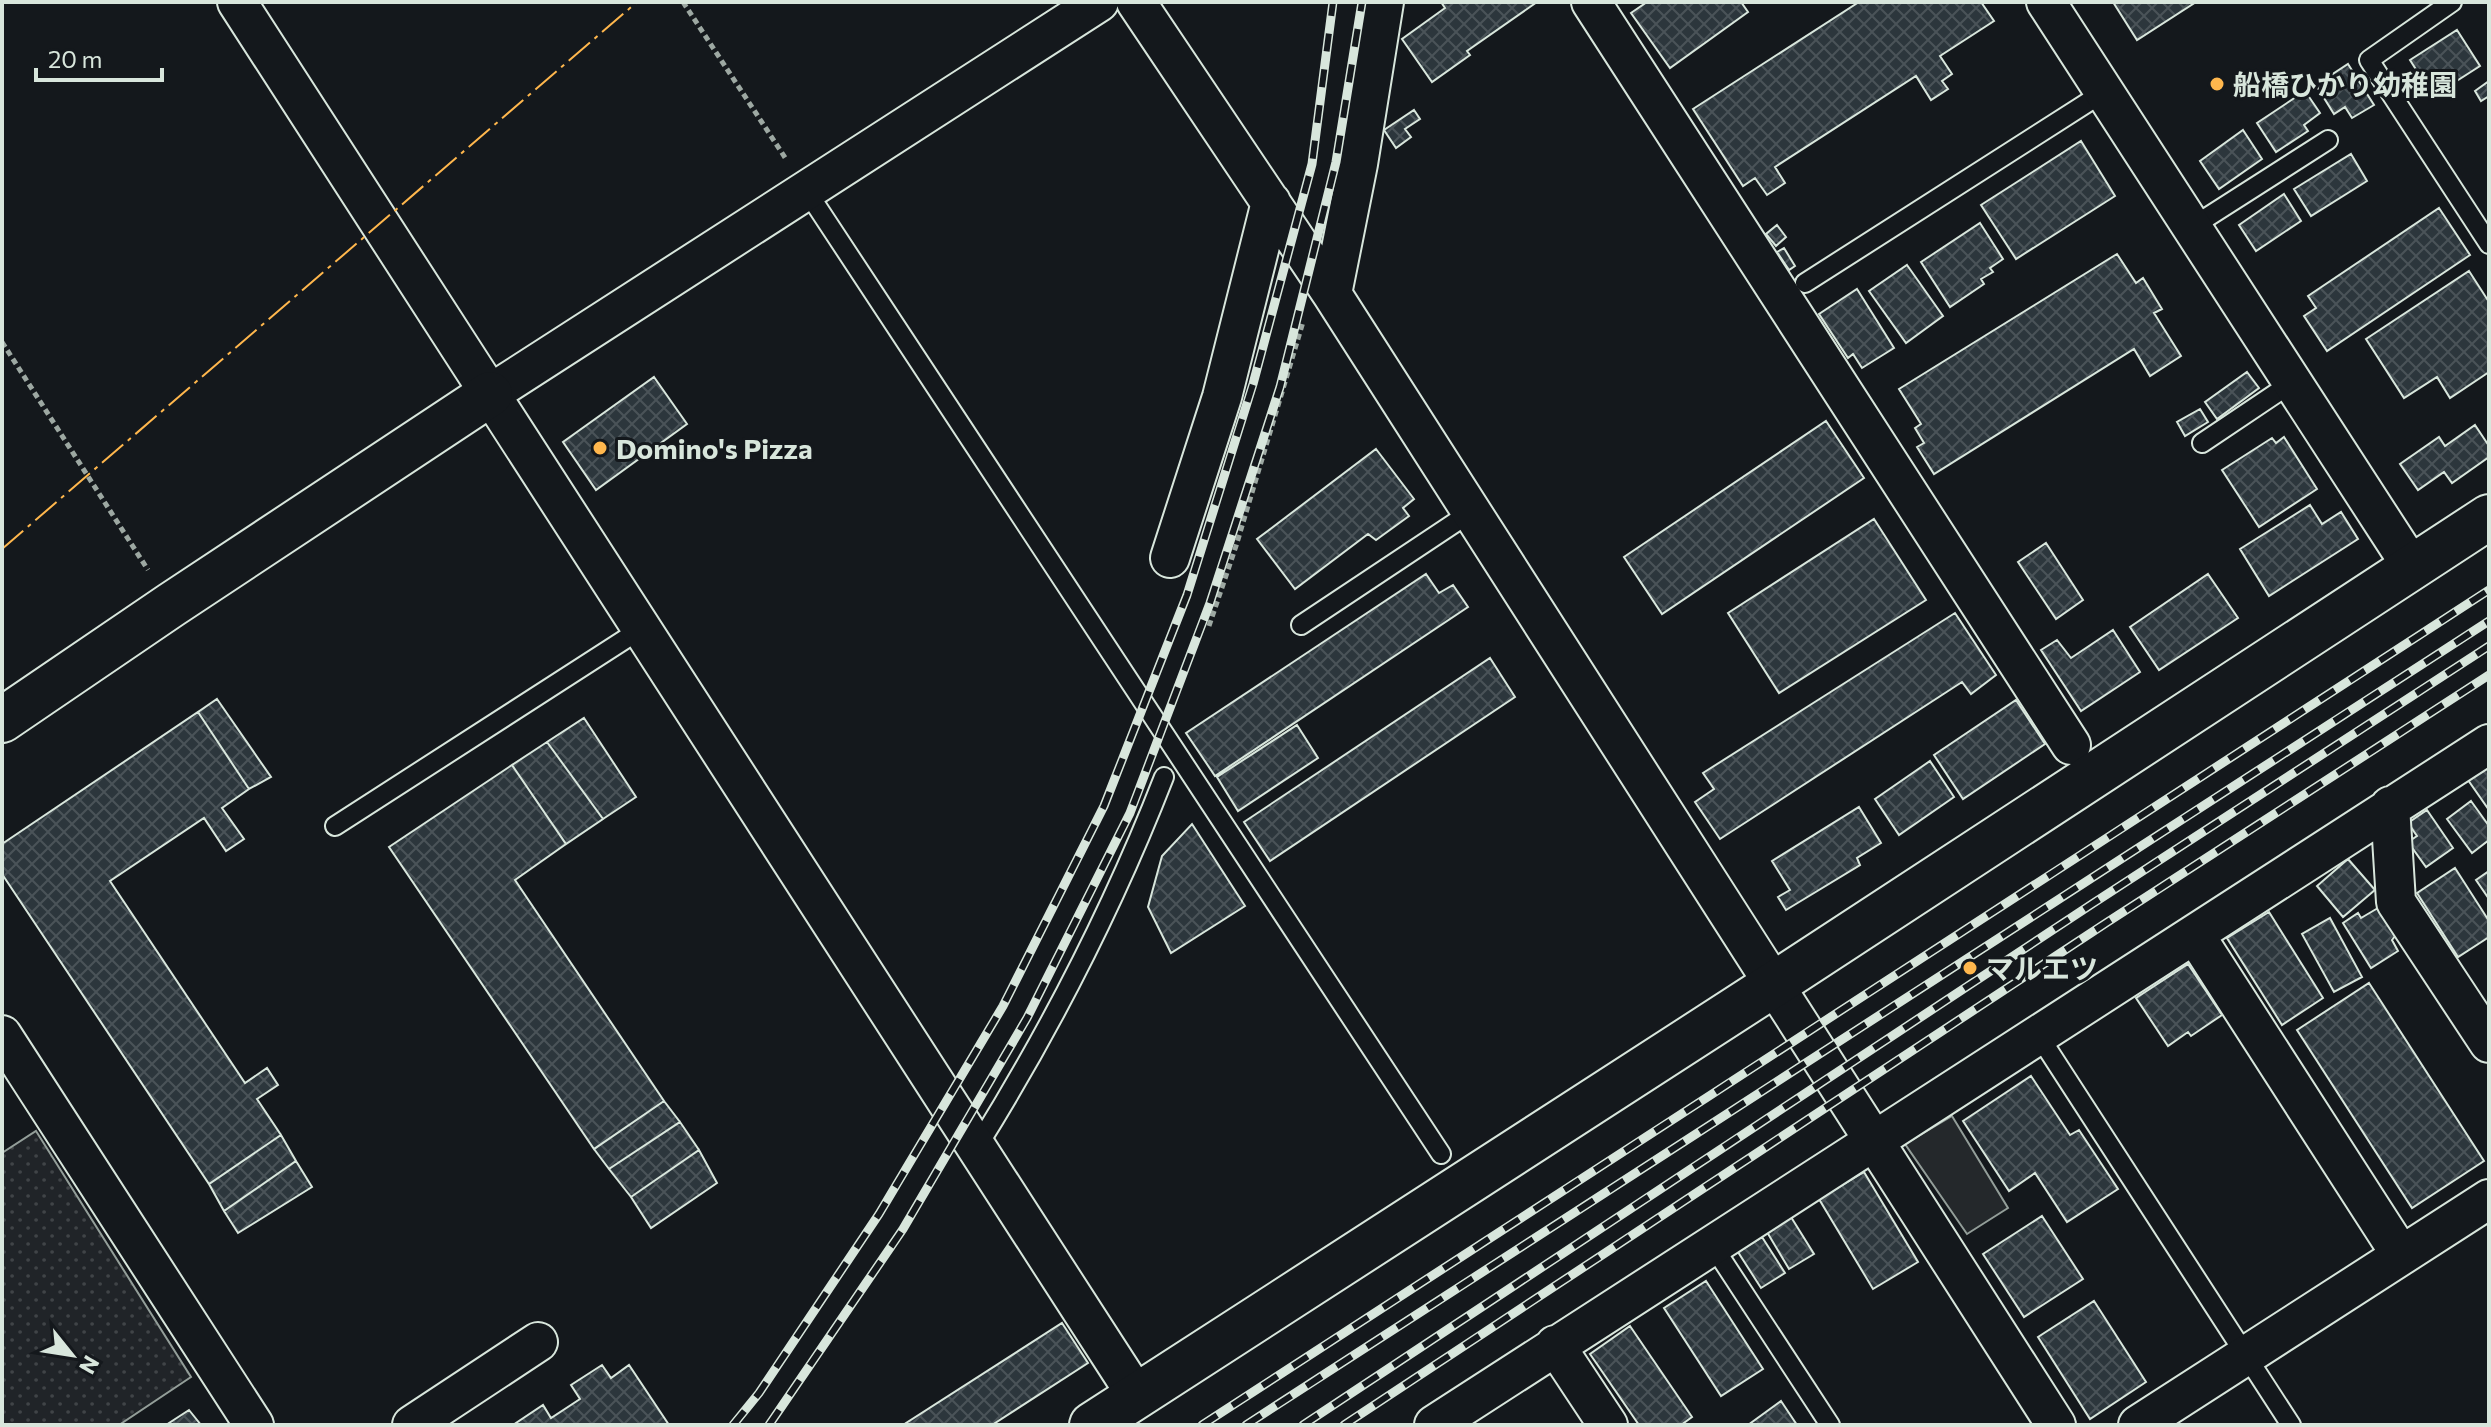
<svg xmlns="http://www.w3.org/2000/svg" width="2491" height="1427" font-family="Commissioner,'Noto Sans JP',sans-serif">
	<defs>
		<pattern id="park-dots" width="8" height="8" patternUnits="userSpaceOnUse" patternTransform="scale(2)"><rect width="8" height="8" fill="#202428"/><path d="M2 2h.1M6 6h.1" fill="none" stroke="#404447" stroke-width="1.8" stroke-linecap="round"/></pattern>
		<pattern id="building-cross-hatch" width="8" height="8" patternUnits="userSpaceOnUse" patternTransform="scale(2)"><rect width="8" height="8" fill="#2c363c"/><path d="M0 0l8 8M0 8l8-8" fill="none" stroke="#4a5358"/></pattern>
	</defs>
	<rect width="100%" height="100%" fill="#14181c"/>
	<path fill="url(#park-dots)" stroke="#939e99" stroke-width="2" d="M36 1131 191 1377 119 1425H2V1153Z"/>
	<path fill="#24282b" stroke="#939e99" stroke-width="2" d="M1952 1116 2008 1208 1967 1234 1905 1144Z"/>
	<path fill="url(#building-cross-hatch)" stroke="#d8e6dc" stroke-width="2" d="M1441 2H1537L1467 51 1470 55 1432 82 1402 39 1445 8Z
		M1647 2H1741L1748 12 1670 68 1631 13Z
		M1859 2H1981L1994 21 1940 56 1952 74 1942 81 1948 89 1931 100 1916 76 1775 167 1785 183 1767 195 1755 178 1743 186 1693 109Z
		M2113 2H2196L2137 40Z
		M2457 30 2480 66 2433 96 2410 60Z
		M2348 64 2374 105 2352 118 2345 107 2334 114 2316 85Z
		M2489 81V96L2481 101 2475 91Z
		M2305 91 2320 113 2304 125 2308 131 2276 152 2257 123Z
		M1414 110 1420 119 1405 129 1411 137 1396 148 1384 130Z
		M2243 130 2262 159 2219 189 2200 161Z
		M2081 141 2115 196 2016 259 1981 205Z
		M2351 154 2367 181 2311 216 2294 189Z
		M2284 194 2301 221 2256 251 2239 225Z
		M2439 208 2470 255 2327 351 2304 316 2316 308 2308 296Z
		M1980 223 2003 259 1990 268 1993 272 1981 279 1984 284 1950 307 1921 262Z
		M1777 225 1786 237 1776 246 1766 234Z
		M1784 248 1795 266 1789 270 1777 252Z
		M2117 254 2136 283 2143 278 2162 309 2154 313 2181 356 2150 376 2134 349 1934 474 1917 447 1924 443 1915 428 1921 424 1899 389Z
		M1907 265 1943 316 1906 343 1869 291Z
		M2469 271 2489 302V372L2450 398 2437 377 2404 398 2366 339Z
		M1857 289 1894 348 1862 368 1853 354 1848 358 1819 314Z
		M2247 372 2259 388 2217 419 2205 402Z
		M654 377 687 424 596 490 563 442Z
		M2200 409 2208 422 2185 436 2177 422Z
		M1826 421 1864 478 1662 614 1624 557Z
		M2475 425 2489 446V457L2452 483 2444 472 2418 490 2400 464 2439 437 2445 446Z
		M2284 437 2317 489 2259 527 2222 470 2272 438 2276 443Z
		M1376 449 1414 499 1403 508 1409 516 1376 540 1368 534 1295 589 1257 539Z
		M2310 505 2322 524 2341 512 2358 539 2269 596 2240 549Z
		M1874 519 1926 600 1779 693 1728 613Z
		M2046 543 2083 600 2056 619 2018 562Z
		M1426 574 1439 593 1453 585 1468 607 1215 776 1186 733Z
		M2208 574 2238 618 2159 670 2130 627Z
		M1955 613 1996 675 1971 694 1962 682 1720 839 1695 802 1714 789 1703 773Z
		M2113 630 2140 672 2081 711 2041 650 2057 640 2071 658Z
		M1490 658 1515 697 1270 861 1244 822Z
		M217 699 271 777 249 789 198 712Z
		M2016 700 2045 744 1963 799 1934 755Z
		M198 712 249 789 222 808 244 839 226 851 204 818 110 881 245 1083 267 1068 278 1085 257 1099 281 1135 209 1184 2 874V844Z
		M584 718 636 797 603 819 547 742Z
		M1297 725 1318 758 1238 811 1217 777Z
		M547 742 603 819 566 844 512 765Z
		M1930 761 1954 797 1899 835 1875 799Z
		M512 765 566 844 515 880 664 1101 594 1149 389 847Z
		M2489 766V810L2468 780Z
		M2471 801 2489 826V840L2472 853 2447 819Z
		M1859 807 1881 843 1857 858 1860 865 1786 910 1778 897 1790 890 1772 861Z
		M2427 810 2453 848 2426 867 2408 842 2417 836 2408 823Z
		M1192 824 1245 906 1171 953 1148 907 1162 856Z
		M2348 859 2375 890 2343 917 2317 886Z
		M2455 868 2489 921V937L2458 957 2417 893Z
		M2489 871V899L2476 880Z
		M2378 908 2396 935 2392 940 2398 951 2371 968 2343 923 2358 913 2361 918Z
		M2269 912 2323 998 2282 1025 2227 938Z
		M2330 918 2362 977 2334 992 2302 934Z
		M2188 964 2222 1015 2191 1036 2188 1032 2168 1046 2136 998Z
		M2369 983 2484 1161 2412 1208 2297 1030Z
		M2031 1076 2070 1135 2079 1130 2118 1189 2067 1222 2035 1173 2009 1191 1963 1121Z
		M664 1101 680 1122 609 1169 594 1149Z
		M680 1122 699 1150 631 1197 609 1169Z
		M281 1135 296 1161 224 1211 209 1184Z
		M699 1150 717 1183 651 1228 631 1197Z
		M296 1161 312 1187 238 1233 224 1211Z
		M1864 1172 1918 1262 1873 1289 1819 1199Z
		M2042 1216 2083 1279 2024 1317 1983 1254Z
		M1791 1217 1814 1254 1789 1269 1767 1232Z
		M1762 1237 1785 1273 1761 1288 1738 1252Z
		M1706 1281 1763 1369 1721 1396 1664 1308Z
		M2094 1301 2146 1382 2090 1419 2038 1337Z
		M1062 1323 1088 1363 992 1425H903Z
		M1630 1326 1692 1417 1681 1425H1639L1590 1354Z
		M602 1365 611 1378 629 1365 669 1425H513L543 1405 551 1418 580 1399 571 1385Z
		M1781 1401 1797 1425H1748Z
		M189 1410 201 1425H166Z"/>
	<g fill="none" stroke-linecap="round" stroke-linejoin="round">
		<g stroke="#d8e6dc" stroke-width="22">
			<path id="lane" d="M2452 2 2369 60 2489 244
				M806 190 1441 1154
				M2192 227 2328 140
				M1805 283 2104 92
				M2202 443 2293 382
				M1301 625 1471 512
				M335 826 641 629
				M2039 1036 2291 1425
				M977 1147C1050 1030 1114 905 1164 777
				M1713 1246 1830 1425"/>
		</g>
		<g stroke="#d8e6dc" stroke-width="42">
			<path id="street" d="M237 2 1137 1396
				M1136 2 1332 294 2056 1425
				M1591 2 2071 745
				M2046 2 2412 567
				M1332 294 1358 164 1384 2
				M490 394 1099 2
				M1170 558 1222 397 1271 202
				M2390 806 2396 902 2489 1043
				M2195 935 2401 1255
				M2 1035 254 1425
				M1555 1345 1608 1425
				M412 1425 538 1342
				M1434 1425 2489 744
				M2138 1425 2489 1199"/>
		</g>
		<g stroke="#d8e6dc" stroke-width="48">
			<path id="secondary" d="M2 720 171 605 490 394
				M1092 1425 1773 985 2489 517"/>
		</g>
		<path stroke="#9da8a2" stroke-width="5" stroke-dasharray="6 4" stroke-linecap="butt" d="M683 2 786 159
			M2 342 148 570
			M1209 626 1236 546 1303 322"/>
		<use href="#lane" stroke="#14181c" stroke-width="18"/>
		<use href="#street" stroke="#14181c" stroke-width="38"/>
		<use href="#secondary" stroke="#14181c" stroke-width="44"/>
		<g stroke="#d8e6dc" stroke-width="9">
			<path id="rail" d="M733 1425 759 1393 879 1214 1003 1006 1104 806 1187 595 1253 384 1312 164 1333 2
				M769 1425 903 1229 1027 1018 1130 813 1210 603 1280 387 1336 162 1362 2
				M1202 1425 2489 590
				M1246 1425 2489 621
				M1303 1425 2092 904 2489 646
				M1344 1425 2106 923 2489 675"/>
		</g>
		<use href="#rail" stroke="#14181c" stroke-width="6" stroke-dasharray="18" stroke-linecap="butt"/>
		<path stroke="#ffb74d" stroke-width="2" stroke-dasharray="28 6 4 6" stroke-linecap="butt" d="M2 549 637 2"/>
	</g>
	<g fill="#ffb74d" stroke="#14181c" stroke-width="3">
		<circle cx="2217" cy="84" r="8"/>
		<circle cx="600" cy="448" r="8"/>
		<circle cx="1970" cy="968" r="8"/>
	</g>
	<g text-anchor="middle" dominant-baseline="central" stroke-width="6" stroke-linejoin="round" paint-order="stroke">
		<g font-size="28" font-weight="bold" fill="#d8e6dc" stroke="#14181c" text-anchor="start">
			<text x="2233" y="84">船橋ひかり幼稚園</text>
			<text x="616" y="448">Domino's Pizza</text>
			<text x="1986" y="968">マルエツ</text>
		</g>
	</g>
	<rect width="2491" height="1427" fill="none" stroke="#d8e6dc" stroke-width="8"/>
	<g transform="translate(72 1355) rotate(120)" stroke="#14181c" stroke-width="6" paint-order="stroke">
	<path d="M0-6L14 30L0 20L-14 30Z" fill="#d8e6dc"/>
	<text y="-12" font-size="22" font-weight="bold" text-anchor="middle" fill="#d8e6dc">N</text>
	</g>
	<path d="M36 68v12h126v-12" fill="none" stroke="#d8e6dc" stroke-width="4"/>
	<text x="48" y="68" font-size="24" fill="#d8e6dc" stroke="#14181c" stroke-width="6" paint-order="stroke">20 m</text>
</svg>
